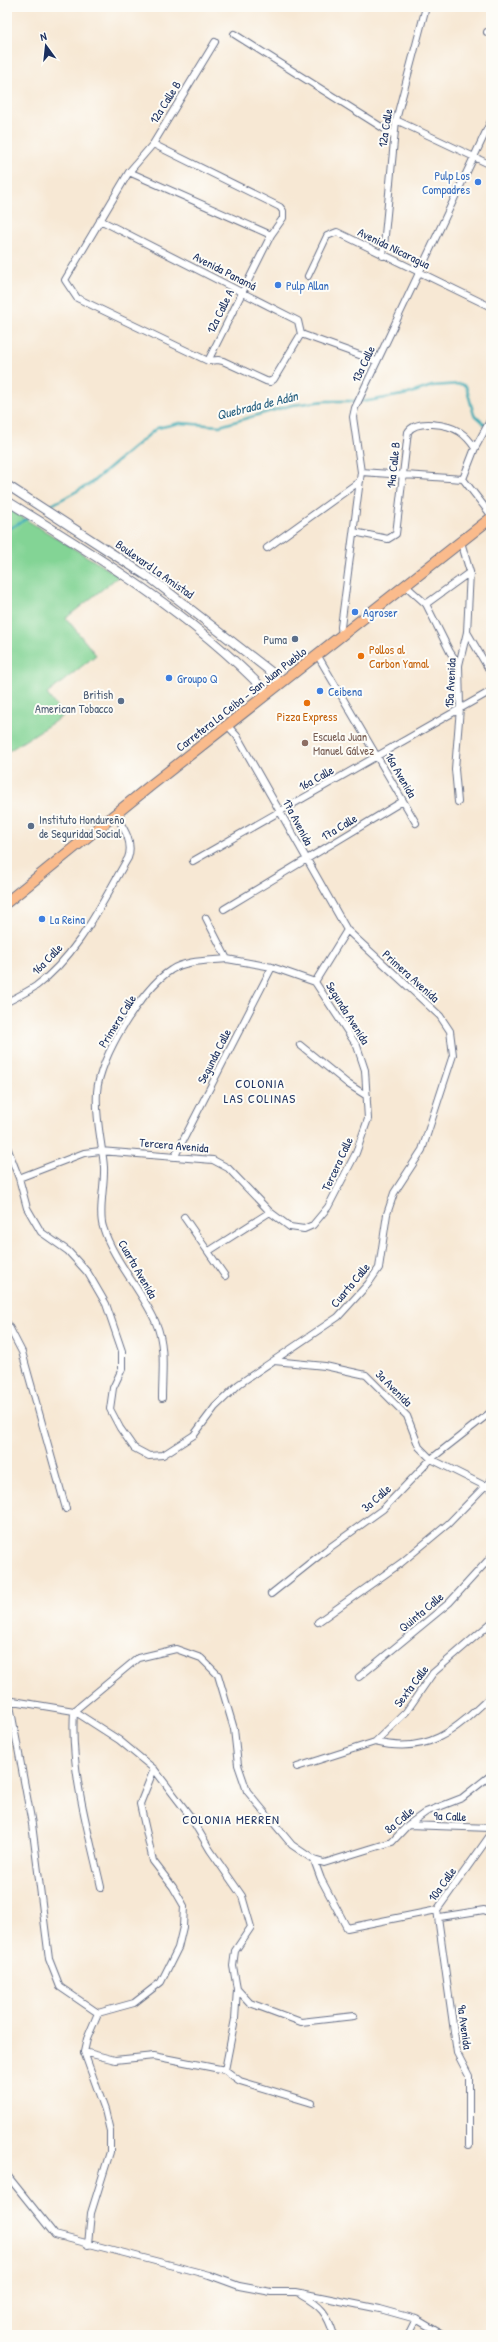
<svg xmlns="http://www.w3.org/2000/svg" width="498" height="2342" font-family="'Patrick Hand',sans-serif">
	<rect width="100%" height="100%" fill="#fdfcf7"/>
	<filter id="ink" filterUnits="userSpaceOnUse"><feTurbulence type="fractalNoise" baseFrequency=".025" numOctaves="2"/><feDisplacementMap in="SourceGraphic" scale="8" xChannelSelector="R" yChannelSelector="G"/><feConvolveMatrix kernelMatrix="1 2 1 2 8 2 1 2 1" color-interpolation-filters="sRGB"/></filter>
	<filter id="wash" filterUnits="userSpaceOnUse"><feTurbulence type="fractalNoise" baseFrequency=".012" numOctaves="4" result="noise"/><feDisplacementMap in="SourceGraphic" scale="16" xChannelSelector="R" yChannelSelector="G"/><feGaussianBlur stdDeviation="0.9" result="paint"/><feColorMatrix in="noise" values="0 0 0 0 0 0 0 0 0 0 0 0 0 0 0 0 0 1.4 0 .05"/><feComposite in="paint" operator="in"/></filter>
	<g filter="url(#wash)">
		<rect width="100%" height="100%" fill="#f7e8d4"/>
		<path fill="#83d495" stroke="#4f827a" d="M7 508 119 576 66 618 96 655 47 694 63 716 7 752Z"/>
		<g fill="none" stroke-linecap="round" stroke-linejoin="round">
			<path stroke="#39aab5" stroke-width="2.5" d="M46 508 90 484 157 428 180 423 220 426 292 405 325 401H368L408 394 432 386 461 384 466 386 474 415 491 430
				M7 530 30 517"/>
		</g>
	</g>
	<g filter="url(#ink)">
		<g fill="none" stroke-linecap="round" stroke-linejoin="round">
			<g stroke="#687087" stroke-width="8">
				<path id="minor" d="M487 32 491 33
					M234 34 394 135
					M396 120 491 165
					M153 144 280 207 283 211V218L271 235 208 361
					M129 172 271 235
					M100 220 298 321 301 334 274 379 270 382 266 381 223 361 218 360 208 361 77 298 65 280 129 172 153 144 215 42
					M383 256 396 120 426 7
					M308 276 327 236 337 232 491 307
					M301 334 376 361
					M361 472 463 479 491 515
					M463 479 475 448 491 419
					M354 532 388 539 396 534 408 432C416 419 448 424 460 432 466 436 471 442 475 448
					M267 548 360 481
					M406 586 426 604 450 652 459 665
					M426 604 470 572
					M467 632 491 673
					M342 637 341 627 361 472 353 417 355 408 491 121
					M318 656 416 823
					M458 802 455 769 460 708 459 665 467 632 470 572 461 542
					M193 861 491 691
					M224 909 403 801
					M315 982 347 930
					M7 1002C17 997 27 992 36 986 79 954 102 902 128 858 134 842 123 827 115 814
					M300 1045 348 1084 367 1096
					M7 1147 19 1178 27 1208 41 1232 68 1251 88 1273 106 1304 122 1351V1369L113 1388 110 1409 120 1428 134 1448 149 1456 163 1455 194 1435 215 1407 239 1384 338 1317 368 1284 379 1268 387 1214 394 1193 422 1150 453 1055 450 1031 440 1016 347 930 237 736 227 725
					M175 1156 272 967
					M19 1178 84 1153 100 1151 213 1160 228 1168 270 1212 290 1227 304 1229 313 1225 328 1207 356 1153 368 1119 365 1070 357 1046 315 982 272 967 227 959 206 918
					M184 1217 225 1276
					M209 1251 270 1212
					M7 1323 22 1352 66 1509
					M274 1361 325 1366 366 1375 407 1416 419 1447 431 1459 491 1489
					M162 1398C162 1374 166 1346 156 1323 142 1290 114 1262 103 1227 98 1212 105 1184 104 1167 102 1142 95 1117 97 1092 99 1058 142 988 171 970 186 960 210 961 227 959
					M271 1594 325 1551 383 1509 431 1459 491 1412
					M318 1622 401 1563 448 1524 491 1480
					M359 1677 449 1603 491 1557
					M7 1700 74 1711 119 1740 154 1769 190 1816 210 1850 242 1896 251 1927 235 1951 233 1966 237 1989 235 2019 225 2070
					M9 1700 32 1824 49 1959 60 1987 98 2013 134 2003 161 1982 178 1948 183 1927 184 1906 173 1887 153 1861 140 1804 154 1769
					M375 1742C429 1755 454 1731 491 1696
					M297 1767 375 1742 406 1712 433 1673 491 1623
					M408 1825 491 1828
					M314 1860 324 1863 392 1842 408 1825 426 1812 462 1798 491 1775
					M101 1887C88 1830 70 1770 74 1711L138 1658 176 1649 201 1658 218 1675 234 1729 238 1765 247 1791 292 1845 314 1860 321 1879 347 1928 437 1910 491 1834
					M437 1910 457 2053 469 2076V2145
					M440 1917 484 1910 491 1913
					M237 1989 250 2003 301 2022 354 2016
					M84 2052 115 2060 154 2056 225 2070 240 2081 312 2103
					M7 2175 55 2235 209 2275 239 2286 271 2292H296L380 2309 416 2319 443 2335
					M88 2245 91 2213 110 2152V2131L105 2110 84 2052 87 2039 98 2013
					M301 2295C321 2306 327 2313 334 2335
					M408 2335 416 2319"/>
			</g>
			<g stroke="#687087" stroke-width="10">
				<path id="tertiary" d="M7 485 153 580 270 671 280 684
					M7 501C97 556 195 616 268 694"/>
			</g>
			<g stroke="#687087" stroke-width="12">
				<path id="primary" d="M7 902 150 786 491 518"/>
			</g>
			<use href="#minor" stroke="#fff" stroke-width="6"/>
			<use href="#tertiary" stroke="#fff" stroke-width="8"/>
			<use href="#primary" stroke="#fabb8c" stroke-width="10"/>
		</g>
	</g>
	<g fill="#3f7fe0" stroke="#fdfcf7" stroke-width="1.5">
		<circle cx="478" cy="182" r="4"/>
		<circle cx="278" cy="285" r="4"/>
		<circle cx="355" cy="612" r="4"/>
		<circle cx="169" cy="678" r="4"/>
		<circle cx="320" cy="691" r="4"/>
		<circle cx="42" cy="919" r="4"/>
	</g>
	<g fill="#5c6f8a" stroke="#fdfcf7" stroke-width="1.5">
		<circle cx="295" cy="639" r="4"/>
		<circle cx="121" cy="701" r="4"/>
		<circle cx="31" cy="826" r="4"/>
	</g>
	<g fill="#e8710a" stroke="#fdfcf7" stroke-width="1.5">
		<circle cx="361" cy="656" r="4"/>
		<circle cx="307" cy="703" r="4"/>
	</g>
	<circle fill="#8d6e63" stroke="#fdfcf7" stroke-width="1.5" cx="305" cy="743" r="4"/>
	<g text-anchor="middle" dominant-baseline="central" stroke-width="4" stroke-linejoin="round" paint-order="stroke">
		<g font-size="12" fill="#1b2f5e" stroke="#fdfcf7">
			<text transform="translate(165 102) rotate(-58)">12a Calle B</text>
			<text transform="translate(385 128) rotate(-81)">12a Calle</text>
			<text transform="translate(394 248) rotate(26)">Avenida Nicaragua</text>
			<text transform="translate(225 271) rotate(27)">Avenida Panamá</text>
			<text transform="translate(220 311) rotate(-64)">12a Calle A</text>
			<text transform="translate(363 364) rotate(-65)">13a Calle</text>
			<text transform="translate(393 465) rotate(-84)">14a Calle B</text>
			<text transform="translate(155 569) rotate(35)">Boulevard La Amistad</text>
			<text transform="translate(450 683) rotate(-87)">15a Avenida</text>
			<text transform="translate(241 699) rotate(-38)">Carretera La Ceiba - San Juan Pueblo</text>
			<text transform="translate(401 775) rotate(60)">16a Avenida</text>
			<text transform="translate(316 778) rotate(-29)">16a Calle</text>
			<text transform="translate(298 822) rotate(62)">17a Avenida</text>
			<text transform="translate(339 827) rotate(-31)">17a Calle</text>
			<text transform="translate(47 959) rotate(-46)">16a Calle</text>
			<text transform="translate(411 976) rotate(42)">Primera Avenida</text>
			<text transform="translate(348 1013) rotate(58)">Segunda Avenida</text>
			<text transform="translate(117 1021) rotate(-58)">Primera Calle</text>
			<text transform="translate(214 1056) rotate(-63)">Segunda Calle</text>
			<text transform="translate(174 1145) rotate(5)">Tercera Avenida</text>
			<text transform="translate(337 1164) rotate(-65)">Tercera Calle</text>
			<text transform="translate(138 1269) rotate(60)">Cuarta Avenida</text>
			<text transform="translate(350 1285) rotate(-50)">Cuarta Calle</text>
			<text transform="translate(394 1388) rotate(45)">3a Avenida</text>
			<text transform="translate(376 1498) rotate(-41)">3a Calle</text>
			<text transform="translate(421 1612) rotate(-40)">Quinta Calle</text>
			<text transform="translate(411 1686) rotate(-53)">Sexta Calle</text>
			<text transform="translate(450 1816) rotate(2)">9a Calle</text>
			<text transform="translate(399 1820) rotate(-40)">8a Calle</text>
			<text transform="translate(442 1884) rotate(-54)">10a Calle</text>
			<text transform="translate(465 2027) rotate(82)">9a Avenida</text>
		</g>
		<g font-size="12" fill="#366cbe" stroke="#fdfcf7" text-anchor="start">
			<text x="470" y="175" text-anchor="end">Pulp Los<tspan x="470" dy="14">Compadres</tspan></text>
			<text x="286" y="285">Pulp Allan</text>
			<text x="363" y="612">Agroser</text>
			<text x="177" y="678">Groupo Q</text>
			<text x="328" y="691">Ceibena</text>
			<text x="50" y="919">La Reina</text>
		</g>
		<g font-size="12" fill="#4e5e75" stroke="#fdfcf7" text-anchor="end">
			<text x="287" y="639">Puma</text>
			<text x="113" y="694">British<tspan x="113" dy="14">American Tobacco</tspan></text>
			<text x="39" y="819" text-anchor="start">Instituto Hondureño<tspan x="39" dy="14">de Seguridad Social</tspan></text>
		</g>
		<g font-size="12" fill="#c56008" stroke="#fdfcf7" text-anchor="start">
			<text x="369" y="649">Pollos al<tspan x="369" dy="14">Carbon Yamal</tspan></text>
			<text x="307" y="716" text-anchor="middle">Pizza Express</text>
		</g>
		<g font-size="12" fill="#785e54" stroke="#fdfcf7" text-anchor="start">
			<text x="313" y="736">Escuela Juan<tspan x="313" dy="14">Manuel Gálvez</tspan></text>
		</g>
		<g font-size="13" font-style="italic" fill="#276081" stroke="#fdfcf7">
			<text transform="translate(257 405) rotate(-14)">Quebrada de Adán</text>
		</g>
		<g font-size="13" letter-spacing="1" fill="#1b2f5e" stroke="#fdfcf7">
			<text x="260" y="1083">COLONIA<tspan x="260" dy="15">LAS COLINAS</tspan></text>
			<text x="231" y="1819">COLONIA MERREN</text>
		</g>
	</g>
	<rect width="498" height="2342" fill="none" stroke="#fdfcf7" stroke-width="24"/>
	<g transform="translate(46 46) rotate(345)" stroke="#fdfcf7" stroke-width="3" paint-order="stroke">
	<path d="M0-3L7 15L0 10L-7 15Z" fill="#1b2f5e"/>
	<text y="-6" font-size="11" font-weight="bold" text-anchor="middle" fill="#1b2f5e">N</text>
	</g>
</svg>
